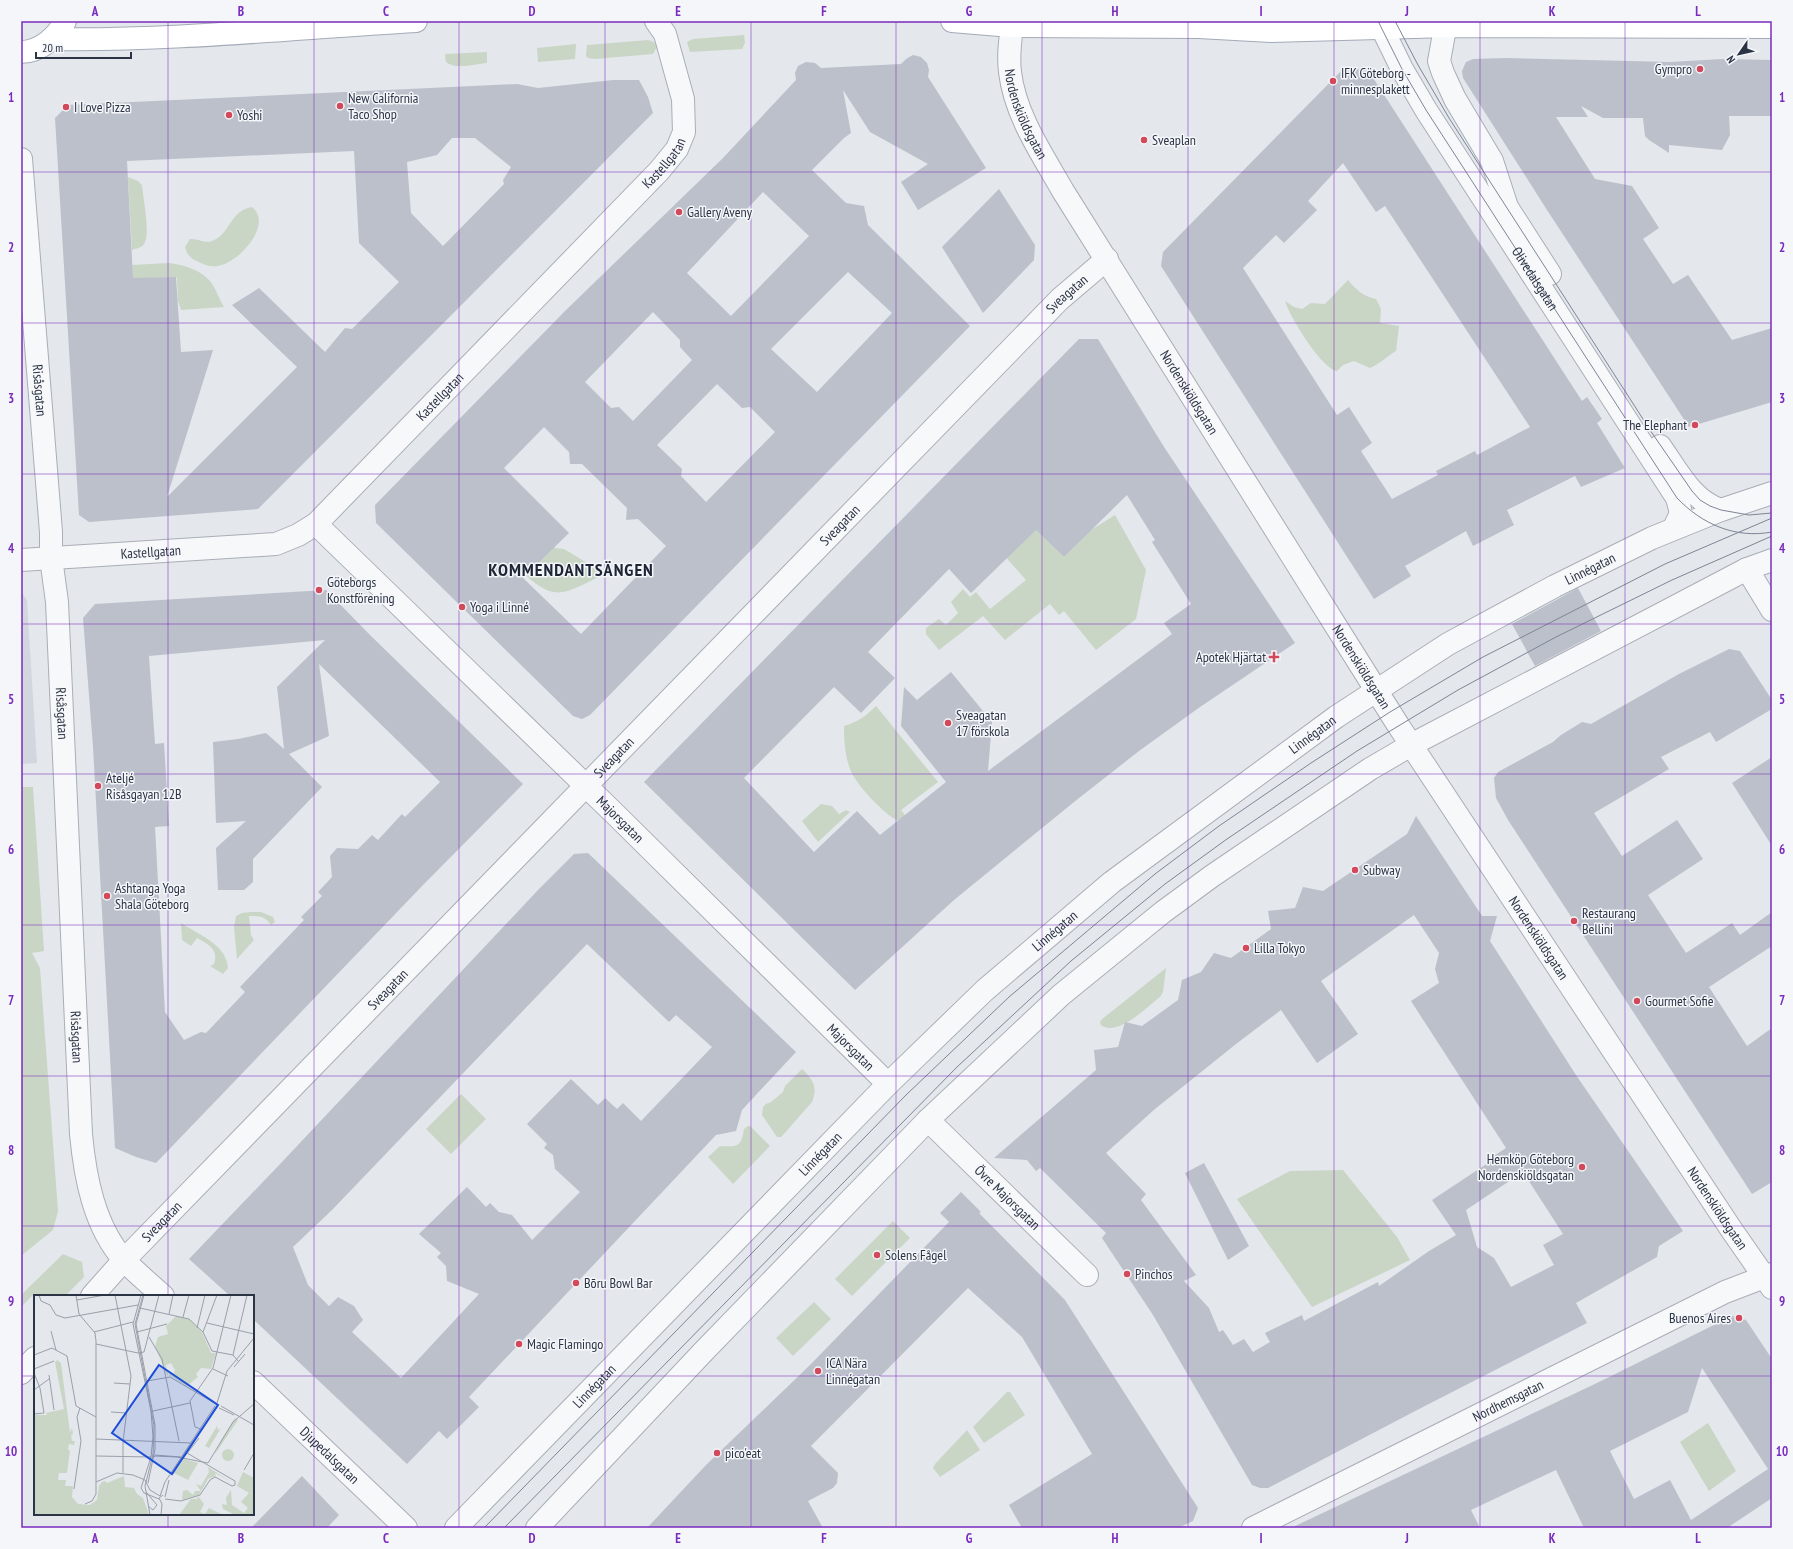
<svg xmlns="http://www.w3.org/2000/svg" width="1793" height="1549" font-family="'PT Sans Narrow',sans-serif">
	<rect width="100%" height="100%" fill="#e4e7ec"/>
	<path fill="#d2d6de" d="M21 592 27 600 37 763 21 764Z"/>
	<path fill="#c9d6c5" d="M744 35 745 43 742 49 690 52 687 42 693 39Z
		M648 40 654 42 657 47 653 54 595 59 588 58 586 56 587 45Z
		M576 44 575 59 538 62 537 48Z
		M487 52V63C475 64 456 70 446 62L445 55 446 54Z
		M128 177 138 181 142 185C143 197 150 232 145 242 143 248 137 248 132 250Z
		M252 207C274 224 238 264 217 266 211 267 204 265 199 262 191 259 187 255 185 247L190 239C198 238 205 244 212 241 231 234 229 211 252 207Z
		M169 263C183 265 199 269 209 280 215 286 219 299 224 307L181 310 178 301 177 277 133 279 132 265Z
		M1348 280C1356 290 1363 296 1376 299L1381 309 1380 323 1399 326 1396 351C1387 356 1380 364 1370 368L1354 361 1343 365 1337 371C1321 368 1290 317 1285 301L1294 307 1302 309 1311 303 1325 304Z
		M519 511 555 548 564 549 602 572 603 575C562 594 556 604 520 570Z
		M1115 515 1146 570 1136 619 1096 650 1064 611 1059 615 1050 604 1005 640 983 616 939 650 926 634V628L939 619 946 625 958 613 951 602 963 589 970 597 976 592 990 609 1026 580 1001 552 1032 526 1064 557 1091 530Z
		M876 706 938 782 901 810 910 822C904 822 899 822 895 819 882 812 855 783 850 769 845 755 844 740 844 726 858 722 866 716 876 706Z
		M21 787H33L44 951 32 953 40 968 58 1211 53 1230 21 1256Z
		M821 804 832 806 839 814 846 810 850 812 818 842 802 821Z
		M251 912H261L273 917 275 922 271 925C265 916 260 916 249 916L251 935 254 940 237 959 234 927 236 916 242 913Z
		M181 923C198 934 227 945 228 968L223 974 210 966 214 964C219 949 208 944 197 938L191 946 182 940Z
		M1166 968 1163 992 1160 997C1148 1006 1117 1038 1101 1025L1100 1023 1101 1020Z
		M802 1069C813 1079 818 1087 812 1102L783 1135 781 1137H777L762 1115 763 1107 766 1104 771 1102 783 1092 785 1086Z
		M461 1094 486 1119 451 1154 426 1129Z
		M748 1126H750L770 1146 733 1184 708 1157 720 1146C738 1147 741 1147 744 1129Z
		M1343 1170 1397 1237 1410 1260 1312 1307 1237 1199 1290 1171Z
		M893 1221 910 1238 852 1296 835 1279Z
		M63 1254 82 1262 84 1277 65 1296H36L34 1294 21 1307V1295Z
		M814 1302 831 1319 793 1356 776 1338Z
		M1007 1392H1010L1025 1415 984 1443 973 1427Z
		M1708 1423 1736 1471 1709 1491 1680 1442Z
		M967 1430 980 1450 940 1477 933 1468 935 1464Z"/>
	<path fill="#bbc0ca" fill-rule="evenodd" d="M913 55 921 57 927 63 929 70 928 77 986 168 918 210 901 182 928 164 870 132 843 90 851 133 844 138 812 170 846 203 864 206 868 225 970 326 590 715 582 719 573 716 376 523 375 505 565 311 723 158 796 80 795 73 798 66 806 62 815 63 821 68 901 64 906 59ZM763 192 809 236 731 316 687 273ZM848 272 892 313 817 392 771 349ZM653 312 680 340V347L692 360 633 421 619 407 611 408 585 382ZM717 384 742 408 750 407 775 432 706 502 681 476 682 469 657 445ZM544 427 569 452 570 464H582L627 508 626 520 638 519 666 546 581 634 523 578 569 533 504 468Z
		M1506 58 1670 62 1722 59 1772 60V116H1729L1730 135 1722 150 1669 145V153L1649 140 1645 136 1643 118H1603L1581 106 1588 117H1556L1595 179 1632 186 1659 228 1643 239 1673 284 1688 275 1732 340 1772 328V402L1689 427 1547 210 1463 78 1462 71 1466 62 1473 59Z
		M1344 68 1368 70 1582 401 1587 397 1602 419 1597 423 1625 468 1581 487 1575 476 1507 510 1514 525 1473 546 1466 531 1405 566 1411 576 1374 599 1161 266 1163 252ZM1343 163 1376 212 1385 206 1530 427 1477 455 1475 451 1436 471 1438 475 1392 499 1361 451 1372 443 1349 407 1337 415 1243 268 1276 235 1284 243 1317 210 1308 201Z
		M613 80H639L648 97 653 113 258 509 89 522 79 515 55 118 68 105 517 84 538 88ZM452 138H475L511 167 503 180 504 184 443 246 411 213 407 162 437 155ZM354 151 359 243 399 282 352 329 345 328 325 352 259 288 232 305 297 367 167 497 213 350 181 352 176 277 133 278 127 161Z
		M999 189 1035 245 1034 260 983 313 942 247Z
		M1079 339H1098L1164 447 1295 643 1200 707 1139 751 1074 802 954 900 855 990 644 782ZM1127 495 1155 540 1152 542 1191 604 1164 623 1172 634 988 771 992 722 951 672 917 700 904 687 901 726 946 782 880 835 857 811 814 852 744 778 834 687 861 713 895 678 868 652 949 569 971 593 1036 530 1064 557Z
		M1578 588 1601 631 1535 666 1512 624Z
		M326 590 370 635 523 784 424 884 156 1163 136 1157 115 1148 93 747 83 618 95 604ZM325 640 277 687 284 749 266 733 238 739 213 742 216 823 246 821 216 848 218 890H244L253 882V859L322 787 289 754 329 736 319 664 440 782 405 817 402 814 378 840 372 835 358 849 337 848 330 856 332 877 318 892 322 896 301 917 304 920 240 987 245 992 206 1033 201 1032 184 1040 165 1012 155 827 169 826 164 743 155 744 149 656Z
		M1729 649 1740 651 1772 700V709L1716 742 1710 732 1661 757 1669 769 1594 813 1622 856 1677 820 1703 859 1648 895 1686 953 1732 923 1740 935 1772 912V946L1709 987 1747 1046 1772 1028V1182L1752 1194 1508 820 1496 798 1494 778 1498 772 1553 742 1561 735 1582 722 1591 724 1679 674Z
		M1772 757V846L1732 783Z
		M1416 816 1482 916H1497L1490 941 1576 1075 1683 1231 1659 1246 1657 1257 1576 1303 1587 1323 1421 1408 1268 1488H1260L1252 1485 1153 1315 1102 1238 1106 1233 1040 1168 1036 1171 1027 1160 994 1158 1096 1070 1094 1050 1118 1047 1125 1022 1142 1026 1178 1000 1182 980 1201 972 1214 953 1231 958 1271 929 1268 911 1295 908 1303 887 1323 891 1407 834ZM1414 915 1439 953 1435 969 1439 983 1411 1001 1506 1148 1489 1159 1491 1161 1432 1200 1456 1235 1429 1251 1379 1286 1378 1282 1304 1321 1302 1315 1265 1333 1270 1342 1253 1352 1244 1339 1233 1345 1223 1330 1219 1332 1209 1308 1184 1281 1196 1275 1141 1200 1146 1194 1106 1153 1155 1109 1236 1044 1281 1010 1317 1063 1358 1034 1321 981ZM1523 1172 1563 1234 1543 1245 1554 1265 1511 1287 1494 1258 1477 1247 1466 1210Z
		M588 853 796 1052 742 1110 736 1131 716 1135 469 1397 479 1407 447 1439 439 1431 407 1464 253 1319V1296H230L189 1259 282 1162 538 890 574 854ZM587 944 669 1022 676 1015 712 1047 641 1121 623 1103 617 1109 605 1098 598 1105 571 1079 527 1124 547 1144 544 1148 553 1155 555 1169 580 1192 532 1240 512 1215 499 1212 490 1203 486 1207 467 1187 419 1234 441 1253 437 1257 446 1266 447 1281 479 1294 401 1378 352 1332 363 1320 354 1306 338 1297 329 1306 308 1285 293 1247 332 1210Z
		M1204 1163 1249 1246 1228 1260 1185 1173Z
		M961 1192 981 1212 979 1213 1065 1300 1198 1508 1193 1521 1178 1528H1022L1009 1505 1092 1454 1022 1337 968 1288 811 1446 838 1473 837 1483 833 1488 808 1501 823 1528H647L706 1465 811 1364 949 1222 940 1213Z
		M1732 1316 1746 1320 1772 1359V1498L1727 1528H1584L1556 1470 1471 1510 1480 1528H1291L1597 1383ZM1702 1368 1768 1469 1691 1520 1670 1480 1634 1499 1610 1451 1688 1412Z
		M302 1476 339 1515 327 1528H251Z"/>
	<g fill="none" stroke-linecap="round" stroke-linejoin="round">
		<g stroke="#a9aeb7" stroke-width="24">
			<g id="minor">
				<path id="s1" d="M1012 26C1010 41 1008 56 1010 72 1015 115 1042 154 1063 191L1398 725 1731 1229 1772 1288"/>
				<path d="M1449 26 1444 34 1439 61 1443 73 1455 99 1492 161 1507 207 1550 274"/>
				<path d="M1382 28 1402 69 1426 110 1677 498 1681 513 1674 528"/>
				<path id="s2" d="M21 159 51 532V558L57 602 81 1134C85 1177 94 1226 124 1260 136 1273 150 1284 163 1296"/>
				<path d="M1660 446C1677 470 1692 501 1721 510"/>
				<path id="s3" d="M316 524 616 815 888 1084"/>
				<path id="s4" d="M21 560 276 544 298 535 316 524 659 171 677 149 684 132 683 99 665 34 656 21"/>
				<path d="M1747 569 1772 610"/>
				<path id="s5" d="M928 1120 1087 1275"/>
				<path id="s6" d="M92 1296 124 1260 1060 299 1107 259"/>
				<path d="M21 1373 35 1358"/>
				<path id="s7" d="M253 1382 406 1528"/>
				<path id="s8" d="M456 1528 888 1084 985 990 1112 882 1336 717 1448 644 1555 586 1652 538 1721 510 1772 493"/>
				<path d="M537 1528 704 1351 928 1120 1061 995 1163 912 1212 876 1370 769 1411 745 1747 569 1772 560"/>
				<path id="s9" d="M1253 1528 1725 1292 1772 1274"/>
			</g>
		</g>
		<g stroke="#a3abb8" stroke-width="24">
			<path id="major" d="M952 21 1012 26 1199 27 1271 31 1449 26 1772 27
				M51 39C173 41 294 28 416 21
				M21 52C40 52 57 37 65 21"/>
		</g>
		<use href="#minor" stroke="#f7f8fa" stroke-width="22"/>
		<use href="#major" stroke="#fff" stroke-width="22"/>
		<g stroke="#7d8696" stroke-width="1">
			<path id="s10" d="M1378 21 1402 69 1426 110 1677 498C1702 524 1735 539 1772 532"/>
			<path d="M1395 21 1418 65 1449 118 1652 433 1692 491 1700 500 1710 506 1721 510 1749 515 1772 513"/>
			<path d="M484 1528 906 1095 1009 997 1155 874 1219 826 1311 763 1390 712 1483 657 1665 564 1772 518"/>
			<path d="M504 1528 957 1067 1071 961 1165 884 1227 839 1357 751 1458 690 1556 637 1672 580 1772 536"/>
		</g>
	</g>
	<path fill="none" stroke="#7b2cbf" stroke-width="1" stroke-opacity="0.55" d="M168 21V1296M314 21V1528M459 21V1528M605 21V1528M751 21V1528M896 21V1528M1042 21V1528M1188 21V1528M1334 21V1528M1480 21V1528M1625 21V1528M21 172H1772M21 323H1772M21 474H1772M21 624H1772M21 774H1772M21 925H1772M21 1076H1772M21 1226H1772M21 1376H35M253 1376H1772M168 1514V1528"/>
	<g fill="#d1495b" stroke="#f4f6f9" stroke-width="1.5">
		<circle cx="1700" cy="69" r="4"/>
		<circle cx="1333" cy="81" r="4"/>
		<circle cx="340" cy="106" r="4"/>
		<circle cx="66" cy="107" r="4"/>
		<circle cx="229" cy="115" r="4"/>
		<circle cx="1144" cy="140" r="4"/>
		<circle cx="679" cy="212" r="4"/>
		<circle cx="1695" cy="425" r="4"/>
		<circle cx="319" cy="590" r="4"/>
		<circle cx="462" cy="607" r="4"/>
		<path d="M1272 651h4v4h4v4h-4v4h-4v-4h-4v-4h4z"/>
		<circle cx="948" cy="723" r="4"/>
		<circle cx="98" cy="786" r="4"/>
		<circle cx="1355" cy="870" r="4"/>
		<circle cx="107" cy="896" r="4"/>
		<circle cx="1574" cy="921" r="4"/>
		<circle cx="1246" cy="948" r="4"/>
		<circle cx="1637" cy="1001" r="4"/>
		<circle cx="1582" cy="1167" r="4"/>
		<circle cx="877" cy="1255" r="4"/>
		<circle cx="1127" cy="1274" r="4"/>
		<circle cx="576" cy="1283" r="4"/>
		<circle cx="1739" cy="1318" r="4"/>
		<circle cx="519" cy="1344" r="4"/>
		<circle cx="818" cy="1371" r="4"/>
		<circle cx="717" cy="1453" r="4"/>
	</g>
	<g text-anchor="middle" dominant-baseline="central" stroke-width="3" stroke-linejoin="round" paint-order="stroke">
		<g font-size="14" fill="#2b3445" stroke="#f4f6f9" text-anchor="start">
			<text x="1692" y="69" text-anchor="end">Gympro</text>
			<text x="1341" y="73">IFK Göteborg -<tspan x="1341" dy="16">minnesplakett</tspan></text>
			<text x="348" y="98">New California<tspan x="348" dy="16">Taco Shop</tspan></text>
			<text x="74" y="107">I Love Pizza</text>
			<text x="237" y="115">Yoshi</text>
			<text x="1152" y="140">Sveaplan</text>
			<text x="687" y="212">Gallery Aveny</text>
			<text x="1687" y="425" text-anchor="end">The Elephant</text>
			<text x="327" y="582">Göteborgs<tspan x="327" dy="16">Konstförening</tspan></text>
			<text x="470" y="607">Yoga i Linné</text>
			<text x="1266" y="657" text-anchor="end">Apotek Hjärtat</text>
			<text x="956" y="715">Sveagatan<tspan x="956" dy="16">17 förskola</tspan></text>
			<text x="106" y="778">Ateljé<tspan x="106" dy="16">Risåsgayan 12B</tspan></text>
			<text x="1363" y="870">Subway</text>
			<text x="115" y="888">Ashtanga Yoga<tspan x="115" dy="16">Shala Göteborg</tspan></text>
			<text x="1582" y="913">Restaurang<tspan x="1582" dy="16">Bellini</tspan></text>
			<text x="1254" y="948">Lilla Tokyo</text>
			<text x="1645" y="1001">Gourmet Sofie</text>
			<text x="1574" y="1159" text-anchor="end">Hemköp Göteborg<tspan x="1574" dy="16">Nordenskiöldsgatan</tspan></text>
			<text x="885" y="1255">Solens Fågel</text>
			<text x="1135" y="1274">Pinchos</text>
			<text x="584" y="1283">Bōru Bowl Bar</text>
			<text x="1731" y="1318" text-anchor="end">Buenos Aires</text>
			<text x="527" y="1344">Magic Flamingo</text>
			<text x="826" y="1363">ICA Nära<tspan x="826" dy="16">Linnégatan</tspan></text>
			<text x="725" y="1453">pico'eat</text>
		</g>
		<g font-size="14" fill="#2b3445" stroke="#f4f6f9">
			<text stroke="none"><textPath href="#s1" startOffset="91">Nordenskiöldsgatan</textPath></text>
			<text stroke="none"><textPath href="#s4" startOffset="802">Kastellgatan</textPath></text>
			<text stroke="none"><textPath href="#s10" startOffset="302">Olivedalsgatan</textPath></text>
			<text stroke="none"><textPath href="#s6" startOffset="1398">Sveagatan</textPath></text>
			<text stroke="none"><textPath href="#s2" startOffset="232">Risåsgatan</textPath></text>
			<text stroke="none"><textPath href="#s1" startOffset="415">Nordenskiöldsgatan</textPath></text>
			<text stroke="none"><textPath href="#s4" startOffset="478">Kastellgatan</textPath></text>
			<text stroke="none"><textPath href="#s6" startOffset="1074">Sveagatan</textPath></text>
			<text stroke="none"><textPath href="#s4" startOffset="130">Kastellgatan</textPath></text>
			<text stroke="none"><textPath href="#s8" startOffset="1494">Linnégatan</textPath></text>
			<text stroke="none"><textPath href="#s1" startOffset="739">Nordenskiöldsgatan</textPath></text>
			<text stroke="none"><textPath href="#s2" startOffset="556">Risåsgatan</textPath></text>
			<text stroke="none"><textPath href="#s8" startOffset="1170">Linnégatan</textPath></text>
			<text stroke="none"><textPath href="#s6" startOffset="750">Sveagatan</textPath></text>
			<text stroke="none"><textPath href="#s3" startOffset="424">Majorsgatan</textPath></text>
			<text stroke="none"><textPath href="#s8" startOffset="846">Linnégatan</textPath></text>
			<text stroke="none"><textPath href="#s1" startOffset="1063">Nordenskiöldsgatan</textPath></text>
			<text stroke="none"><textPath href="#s6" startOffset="426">Sveagatan</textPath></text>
			<text stroke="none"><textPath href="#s2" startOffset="880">Risåsgatan</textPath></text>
			<text stroke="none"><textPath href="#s3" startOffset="748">Majorsgatan</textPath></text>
			<text stroke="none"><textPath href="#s8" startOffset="522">Linnégatan</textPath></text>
			<text stroke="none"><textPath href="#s5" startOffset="111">Övre Majorsgatan</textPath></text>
			<text stroke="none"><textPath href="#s1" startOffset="1387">Nordenskiöldsgatan</textPath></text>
			<text stroke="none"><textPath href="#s6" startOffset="102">Sveagatan</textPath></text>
			<text stroke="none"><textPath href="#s8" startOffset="198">Linnégatan</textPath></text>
			<text stroke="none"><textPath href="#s9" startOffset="285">Nordhemsgatan</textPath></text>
			<text stroke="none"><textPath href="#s7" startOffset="106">Djupedalsgatan</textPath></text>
		</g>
		<g font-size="18" font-weight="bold" letter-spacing="1" fill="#1d2536" stroke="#f4f6f9">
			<text x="571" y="569">KOMMENDANTSÄNGEN</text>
		</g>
	</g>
	<g transform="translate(34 1295)">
		<rect width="220" height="220" fill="#e4e7ec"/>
		<path d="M142 21 155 24 168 37 177 58H182L177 74 167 73 162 79 164 82 153 91 135 80V77L140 78 141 75 137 68 132 70 134 80H133L121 52 124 42 134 39 132 31ZM23 65 27 68 36 138 38 133 39 139 37 140 38 146H41L40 150 35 149 34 155H36L33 178H25L24 185H32L31 191H39L38 202 44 209 56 210 63 205 65 191 68 187 71 186 73 188 90 181 91 192 100 193 103 199 109 203 115 220H0V120H13L12 118 30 114 21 67ZM201 123 204 125 181 159 187 145ZM183 131 184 135 187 133 175 153 171 151ZM188 160a6 6 0 1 1 12 0a6 6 0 1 1-12 0ZM150 164 164 168 154 185 140 178ZM174 172 197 187 181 178 182 181 174 184 165 200 148 205 149 196 153 195 159 200 161 196H167L162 189 167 191 175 177ZM209 177 220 183V220H201L189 214 188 209 193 210 192 203 197 195 198 210 210 218 214 213 207 207 215 198 203 191ZM164 201 170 209 166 217 171 219 175 213 189 220H145L157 204H163Z" fill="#c9d6c5"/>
		<path fill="none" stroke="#9a9fa9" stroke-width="1" d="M5 0 7 6 16 10 22 20 31 23 104 10M42 0 45 19 61 38 62 46V199L58 206 51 209M81 0 97 81 89 147V178M107 0 99 29 117 116 119 142 117 162 107 193 110 198 125 204M109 0 101 29 120 131 119 159 111 191 116 220M110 0 102 29 121 130V154L114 188M43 5 71 0M106 13 155 24 169 37 178 56 199 60 204 66M135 19 139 0M149 22 155 0M173 28 220 39M163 33 171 0M17 36 22 55M60 37 99 27M103 37 133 29M169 37 183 0M115 42 128 64 145 146M62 49 104 58 110 57 125 0M0 60 18 53 33 61 42 111 62 122M199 60 213 0M200 72 211 59M0 74 20 66M179 74 194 81M0 78 6 93 10 118 0 119M15 80 20 115M113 86 136 82 182 109M80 88 96 89M0 95 15 84M183 108 193 76 220 43M187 111 220 130M185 113 200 120M119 116 156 108M77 117 93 118M167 134 161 132 156 106 179 73 197 0M62 144 157 148M120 160 147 162M62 161 117 162M117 165 121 161 143 162 174 168 199 127 220 109M148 165 165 143M210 175 220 158M62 187 83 178 99 180 111 185 116 195 126 201M40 194 47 146 43 122 46 113M112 197 123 210 119 215 114 211M126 201 131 187 181 111M131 202 135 185M131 204 147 206 166 200 176 185 181 182 198 191 201 190V186L153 158M127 220 128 209 125 203 129 200"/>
		<path fill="#1d4ed8" fill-opacity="0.15" stroke="#1d4ed8" stroke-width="2" d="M125 70 184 110 138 179 78 138Z"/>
		<rect width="220" height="220" fill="none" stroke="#2b3445" stroke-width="2"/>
	</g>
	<rect width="1793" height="1549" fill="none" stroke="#f4f6f9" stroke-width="44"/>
	<g transform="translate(1739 54) rotate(236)" stroke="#f4f6f9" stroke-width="3" paint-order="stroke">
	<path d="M0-3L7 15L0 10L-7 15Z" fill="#2b3445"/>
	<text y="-6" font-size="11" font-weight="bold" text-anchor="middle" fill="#2b3445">N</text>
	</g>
	<path d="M36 52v6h95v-6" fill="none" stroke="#2b3445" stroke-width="2"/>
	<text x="42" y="52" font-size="12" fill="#2b3445" stroke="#f4f6f9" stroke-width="3" paint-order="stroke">20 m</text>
	<rect x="22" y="22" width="1749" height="1505" fill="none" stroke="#7b2cbf" stroke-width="1.5"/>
	<g font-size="13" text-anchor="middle" font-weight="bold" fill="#7b2cbf">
		<text x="95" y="16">A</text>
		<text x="241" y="16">B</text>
		<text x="386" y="16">C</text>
		<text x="532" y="16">D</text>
		<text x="678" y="16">E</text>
		<text x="824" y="16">F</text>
		<text x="969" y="16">G</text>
		<text x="1115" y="16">H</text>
		<text x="1261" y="16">I</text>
		<text x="1407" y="16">J</text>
		<text x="1552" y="16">K</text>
		<text x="1698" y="16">L</text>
		<text x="11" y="102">1</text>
		<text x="1782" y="102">1</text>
		<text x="11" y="252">2</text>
		<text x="1782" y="252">2</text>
		<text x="11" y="403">3</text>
		<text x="1782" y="403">3</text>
		<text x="11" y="553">4</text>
		<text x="1782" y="553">4</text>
		<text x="11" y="704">5</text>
		<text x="1782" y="704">5</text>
		<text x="11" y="854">6</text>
		<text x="1782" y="854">6</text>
		<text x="11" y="1005">7</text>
		<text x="1782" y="1005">7</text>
		<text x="11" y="1155">8</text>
		<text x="1782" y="1155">8</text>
		<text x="11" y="1306">9</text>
		<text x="1782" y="1306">9</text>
		<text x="11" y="1456">10</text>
		<text x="1782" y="1456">10</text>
		<text x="95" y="1543">A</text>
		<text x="241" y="1543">B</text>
		<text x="386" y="1543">C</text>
		<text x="532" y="1543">D</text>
		<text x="678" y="1543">E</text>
		<text x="824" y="1543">F</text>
		<text x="969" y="1543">G</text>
		<text x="1115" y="1543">H</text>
		<text x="1261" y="1543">I</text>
		<text x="1407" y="1543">J</text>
		<text x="1552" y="1543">K</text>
		<text x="1698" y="1543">L</text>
	</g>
</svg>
